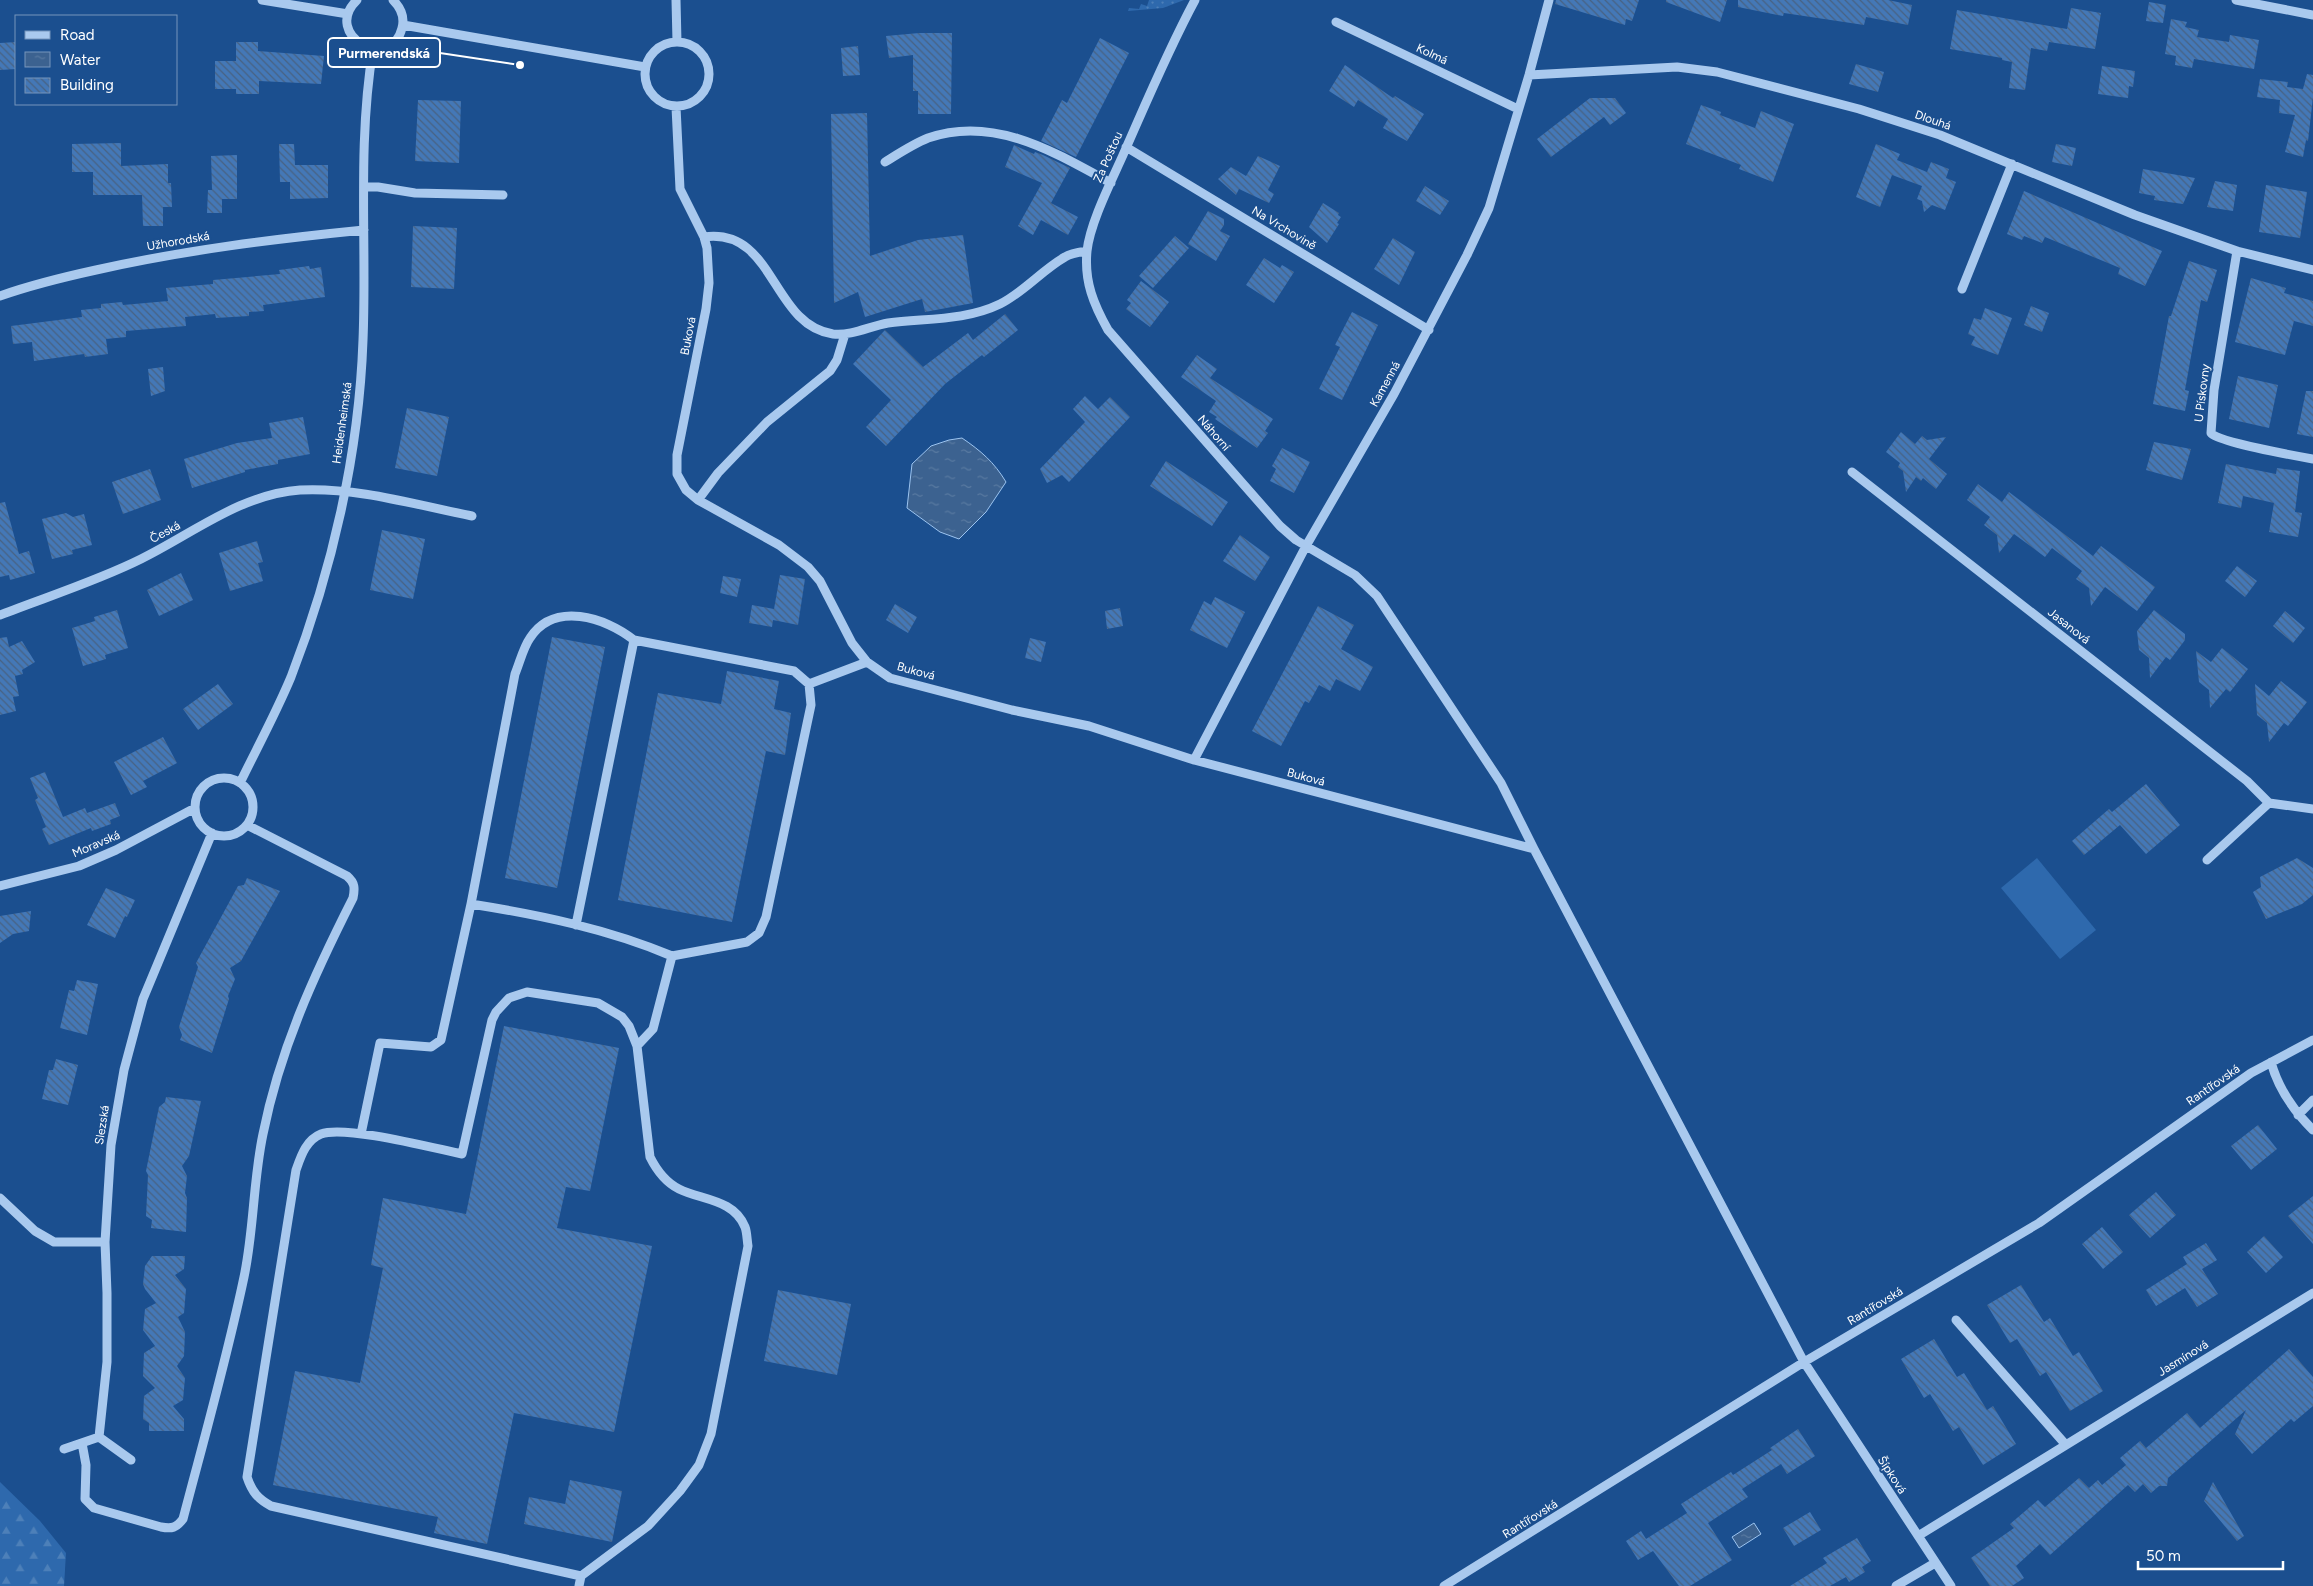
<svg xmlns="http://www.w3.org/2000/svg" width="2313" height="1586" font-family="Figtree,sans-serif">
	<defs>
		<pattern id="green-dots" width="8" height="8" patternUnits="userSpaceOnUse" patternTransform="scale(1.25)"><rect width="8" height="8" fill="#2e69ad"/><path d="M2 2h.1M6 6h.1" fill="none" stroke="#4d80b9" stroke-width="1.8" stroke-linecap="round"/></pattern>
		<pattern id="forest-firs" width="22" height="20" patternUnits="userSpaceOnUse" patternTransform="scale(1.25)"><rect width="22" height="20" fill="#2e69ad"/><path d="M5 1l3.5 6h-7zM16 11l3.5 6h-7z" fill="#4d80b9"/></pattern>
		<pattern id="water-ripples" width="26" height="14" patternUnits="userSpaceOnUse" patternTransform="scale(1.25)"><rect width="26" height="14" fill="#3c6290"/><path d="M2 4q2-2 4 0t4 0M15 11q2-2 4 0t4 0" fill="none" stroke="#597aa1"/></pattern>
		<pattern id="building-back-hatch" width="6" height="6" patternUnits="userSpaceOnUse" patternTransform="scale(1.25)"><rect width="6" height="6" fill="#4478b7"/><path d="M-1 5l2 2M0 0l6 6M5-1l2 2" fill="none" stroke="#486282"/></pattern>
	</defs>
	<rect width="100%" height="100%" fill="#1b4f8f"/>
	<path fill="url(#green-dots)" d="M1149 0H1184L1163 8 1128 11 1129 8 1139 9 1141 4 1147 6Z"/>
	<path fill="url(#forest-firs)" d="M0 1482 40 1521 66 1553 64 1586H0Z"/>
	<path fill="#2e69ad" d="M2037 858 2096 930 2060 959 2001 888Z"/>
	<path fill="url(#water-ripples)" stroke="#9cc4f0" d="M962 438C981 451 994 462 1006 482L986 512 959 539 940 532 907 508 912 464 931 446 949 440Z
		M1754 1523 1761 1534 1739 1548 1732 1537Z"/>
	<path fill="url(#building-back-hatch)" d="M1556 0H1639L1632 21 1626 19 1625 25 1555 4Z
		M1666 0H1727L1720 22 1666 2Z
		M1738 0H1888L1912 5 1908 25 1866 17 1864 25 1784 13 1783 16 1738 7Z
		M2149 2 2166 5 2163 23 2146 21Z
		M2071 8 2101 13 2095 49 2049 42 2047 51 2031 48 2025 90 2009 88 2012 62 2002 60V58L1950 49 1957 10 2067 29Z
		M2171 19 2187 22 2185 27 2199 30 2197 37 2229 42 2230 35 2259 40 2254 69 2194 59 2192 68 2175 65 2176 56 2165 54Z
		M919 33H952L951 114H918V91H913V55L889 58 886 36Z
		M1100 38 1129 53 1076 157 1041 141 1062 100 1067 103Z
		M16 42V69L0 70V43Z
		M236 42H258V51L324 56 321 84 259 81V94H236V89H215V61H236Z
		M858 46 860 75 843 76 841 48Z
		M1856 64 1884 72 1878 92 1849 84Z
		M1345 65 1393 98 1395 96 1424 114 1407 141 1383 128 1388 119 1358 100 1354 107 1329 91Z
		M2102 66 2135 71 2133 87 2129 86 2128 98 2098 94Z
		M2307 74 2313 75V97L2308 141 2306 140 2303 157 2285 152 2295 115 2279 113 2280 100 2257 97 2260 79 2288 82 2287 87 2303 89Z
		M1590 98H1615L1626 113 1610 125 1604 117 1551 157 1537 139Z
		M418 100 461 101 459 163 415 161Z
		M1701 105 1721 112 1720 115 1755 128 1761 111 1794 124 1773 182 1739 169 1741 165 1686 144Z
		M867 113 870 256 918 240 963 235 973 303 925 312 922 299 865 317 858 292 834 303 831 114Z
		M121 143V166L168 164V183H171L172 207H163V226H143L142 195H93V172H72V144Z
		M279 144H294L295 165H328V198L290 199V182H280Z
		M1876 144 1900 154 1897 160 1927 172 1931 162 1949 169 1946 178 1956 182 1945 210 1932 205 1924 212 1922 201 1917 199 1922 186 1892 175 1880 207 1856 197Z
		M2056 144 2076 148 2072 166 2052 162Z
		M1014 145 1034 154 1035 152 1043 155 1070 168 1051 203 1078 217 1068 235 1041 220 1033 235 1018 226 1042 183 1005 167Z
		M237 155V199H222V213H207L208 190H212L211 156Z
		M1258 156 1280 166 1268 190 1274 194 1269 203 1239 189 1236 195 1218 179 1231 167 1246 176Z
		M2143 169 2195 178 2183 204 2154 200 2155 196 2139 193Z
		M2215 181 2237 185 2233 211 2207 207Z
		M2266 185 2307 192 2300 238 2259 232Z
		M1425 186 1449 201 1440 215 1416 201Z
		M2024 191 2162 251 2145 286 2118 274 2120 268 2045 237 2042 243 2024 236 2022 240 2007 234Z
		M1323 203 1339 213 1338 215 1341 217 1337 223 1339 224 1327 243 1309 227Z
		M1208 211 1224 219V225L1220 231 1230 236 1216 261 1188 244Z
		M413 226 457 228 454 289 411 287Z
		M1175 236 1189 248 1153 288 1139 276Z
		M1393 238 1415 252 1399 285 1374 269Z
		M1264 258 1280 268 1282 265 1294 272 1274 303 1246 285Z
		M2189 261 2217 270 2207 302 2201 300 2185 390 2189 391 2185 411 2153 404 2169 316H2171Z
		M309 266 310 269 321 267 325 297 263 305 264 311 249 312V316L216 318 215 314 185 317 186 326 126 331V337L106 339 108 354 85 357 84 354 34 361 32 342 13 344 11 326 82 317 81 310 101 308V304L122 302 123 305 168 301 166 288 213 284V280L280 274 279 270Z
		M2251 278 2286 288 2284 293 2313 301V326L2294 321 2285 355 2235 342Z
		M1141 281 1169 302 1150 327 1126 309 1131 303 1127 300Z
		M2031 306 2049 313 2042 332 2024 325Z
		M1985 308 2012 318 1998 355 1971 345 1975 337 1968 334 1974 318 1981 320Z
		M1352 312 1378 325 1342 400 1319 389 1340 347 1335 345Z
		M1005 314 1018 330 984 357 982 355 945 384 886 446 866 427 891 400 853 364 885 330 923 367 968 333 973 340Z
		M1197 355 1217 369 1210 378 1273 419 1265 431 1268 433 1257 448 1215 419 1217 417 1209 412 1216 401 1181 377Z
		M163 367 165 391 151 396 148 369Z
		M2238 376 2278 385 2269 428 2229 419Z
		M2306 391H2313V437L2297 434Z
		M1085 396 1098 409 1110 397 1130 417 1069 482 1062 475 1047 483 1040 469 1085 422 1073 409Z
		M407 408 449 417 437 476 395 468Z
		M303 417 310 454 278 460V464L245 470V472L192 488 184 459 237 443 272 438 269 423Z
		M1901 432 1915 444 1922 436 1927 440 1946 437 1929 459 1947 474 1936 489 1923 478 1921 481 1916 477 1906 492 1903 471 1898 467 1900 463 1886 452Z
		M2154 442 2191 449 2182 480 2146 470Z
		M1282 448 1310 462 1294 493 1270 481 1276 469 1272 466Z
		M1166 461 1228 502 1212 526 1150 486Z
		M2226 464 2276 474 2277 468 2300 471 2295 512 2302 513 2298 537 2269 532 2274 503 2243 496 2241 508 2218 503Z
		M150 469 161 500 123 514 112 482Z
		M1978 484 2002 502 2009 492 2093 556 2101 546 2155 587 2137 611 2105 587 2091 606 2089 588 2076 579 2082 571 2052 548 2045 557 2014 534 1999 553 1997 535 1984 525 1990 517 1967 500Z
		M5 502 19 554 29 551 35 573 10 580 9 575 0 577V503Z
		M66 513 73 517 84 514 92 545 72 550 73 554 52 559 42 519Z
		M382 530 425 539 413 599 370 590Z
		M1240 535 1270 557 1255 581 1223 561Z
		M257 541 263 562 258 563 263 581 230 591 219 553Z
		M2237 566 2257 581 2245 597 2225 581Z
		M181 573 193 600 159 616 147 590Z
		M780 575 805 579 798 625 773 620 772 627 749 623 752 605 774 609Z
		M723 576 741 579 737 597 720 593Z
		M1215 597 1245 612 1227 648 1190 630 1204 601 1211 605Z
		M895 604 917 617 908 633 886 620Z
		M1318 606 1354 625 1341 649 1373 667 1360 691 1336 679 1330 691 1319 685 1309 703 1305 701 1281 746 1252 731Z
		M1120 608 1123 626 1107 629 1105 611Z
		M117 610 128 648 105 655 106 659 83 666 72 628 95 621 94 617Z
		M2154 610 2185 634V640L2170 660 2166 657 2150 678 2149 658 2139 650 2137 631Z
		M2285 611 2305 628 2293 643 2273 626Z
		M7 637 9 647 22 641 35 662 22 670 23 674 15 676 19 696 13 697 16 711 0 715V638Z
		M552 637 605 647 557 888 505 878Z
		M1030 638 1046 642 1041 662 1025 658Z
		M2222 648 2248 669 2230 692 2226 689 2210 708 2209 690 2199 682 2196 651 2211 662Z
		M727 671 779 681 774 709 791 713 785 755 766 751 732 922 618 900 658 693 721 704Z
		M2281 681 2307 702 2288 726 2284 723 2269 742 2267 723 2257 715 2255 684 2269 696Z
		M218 684 233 704 198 730 183 709Z
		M163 737 177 763 143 781 147 787 131 795 114 762Z
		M45 772 63 817 85 808 87 813 115 803 120 816 110 820 111 824 92 831 91 828 49 845 42 829 46 827 35 800 38 798 30 778Z
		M2146 784 2180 825 2146 854 2120 825 2084 855 2072 841 2109 809 2112 812Z
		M2297 858 2313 868V895L2302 904 2266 919 2253 892 2261 887 2260 877Z
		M247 878 280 891 241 961 230 968 235 979 228 996 229 999 212 1053 180 1040 182 1035 179 1027 198 967 196 963 238 886 244 885Z
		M106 888 135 900 127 917 125 916 115 938 87 925Z
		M31 911 29 931 13 934 0 943V916Z
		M77 980 98 984 87 1035 60 1028 69 990 74 991Z
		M504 1026 619 1048 590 1191 566 1187 557 1228 652 1246 614 1432 514 1413 487 1544 434 1533 438 1517 273 1485 295 1371 360 1383 383 1268 371 1265 383 1198 466 1214Z
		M56 1059 78 1065 68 1105 42 1099 49 1070H53Z
		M166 1097 201 1101 189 1156 182 1166 187 1176 185 1193 187 1198 186 1232 151 1228 152 1220 146 1216 148 1175 146 1171 159 1107 165 1102Z
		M2258 1125 2277 1149 2251 1170 2231 1146Z
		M2156 1192 2176 1215 2150 1238 2129 1215Z
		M2313 1196V1244L2288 1216Z
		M2102 1227 2123 1252 2103 1269 2082 1244Z
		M2264 1236 2283 1257 2266 1273 2247 1252Z
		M2206 1243 2217 1260 2202 1269 2218 1294 2197 1307 2185 1288 2156 1306 2146 1290 2187 1264 2183 1257Z
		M152 1256H185L184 1269 175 1275 186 1289 184 1313 178 1317 185 1332 184 1356 177 1366 185 1378 183 1400 173 1406 184 1419V1431H149V1423L143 1419 144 1396 155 1388 143 1376 144 1353 155 1346 143 1330 145 1309 156 1303 145 1289 143 1284 145 1266Z
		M2021 1285 2044 1322 2050 1318 2073 1356 2079 1352 2103 1391 2070 1411 2046 1372 2040 1376 2017 1339 2010 1343 1987 1305Z
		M778 1290 851 1304 837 1375 764 1361Z
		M1934 1339 1957 1377 1964 1373 1987 1410 1993 1406 2016 1444 1983 1465 1959 1427 1953 1431 1930 1394 1924 1398 1901 1359Z
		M2289 1349 2313 1377V1406L2294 1422 2291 1419 2252 1454 2235 1434 2246 1410 2168 1478 2167 1486H2159L2151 1493 2143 1484 2135 1492 2128 1485 2050 1555 2040 1544 2016 1566 2024 1578 2012 1586H1990L1971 1558 2014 1528 2010 1524 2038 1500 2045 1507 2079 1478 2089 1488 2098 1480 2102 1485 2126 1465 2120 1458 2140 1441 2146 1448 2187 1413 2200 1428Z
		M1798 1429 1815 1456 1787 1474 1781 1464 1742 1489 1748 1497 1708 1523 1732 1560 1690 1586H1679L1653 1551 1638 1560 1626 1541 1641 1531 1648 1542 1646 1539 1687 1513 1681 1504 1731 1472 1733 1475 1772 1450 1770 1448Z
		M570 1480 622 1491 612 1542 524 1524 529 1497 565 1504Z
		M2213 1482 2244 1536 2237 1541 2204 1501Z
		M1810 1512 1821 1530 1794 1546 1783 1528Z
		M1857 1538 1871 1561 1862 1567 1865 1572 1849 1582 1846 1577 1830 1586H1790L1827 1563 1823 1558Z"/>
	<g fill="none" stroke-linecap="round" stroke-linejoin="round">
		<path stroke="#a9c9ee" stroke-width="9" d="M262 0 348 14
			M357 0C321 35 391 73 402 28 405 17 401 8 393 0
			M676 0 677 42
			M1195 0C1168 50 1146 103 1123 155 1111 182 1090 223 1087 251 1084 282 1094 305 1108 330L1280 526 1296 540 1355 575 1377 596 1501 783 1534 849 1804 1362 1951 1586
			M2236 0 2313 15
			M1336 22 1518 109
			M403 25 645 67
			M645 74a32 32 0 1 1 64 0a32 32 0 1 1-64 0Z
			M1529 75 1677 67 1717 72 1859 109 1940 135 2135 215 2237 251 2313 270
			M676 107 680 189 704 237 707 248 709 283 706 309 677 455V474L686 490 698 500 779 545 808 567 820 581 852 643 867 662 890 678 1012 710 1089 726 1194 760 1534 849
			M1126 147 1429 330
			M885 162C898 154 913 144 928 138 994 115 1054 152 1111 183
			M364 187H378L415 193 503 195
			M704 237C775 227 771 325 833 334 852 336 870 326 888 323 926 318 965 321 1000 304 1024 292 1042 270 1065 257 1071 253 1080 252 1087 251
			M2237 251 2214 390 2211 433C2218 442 2296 456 2313 459
			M1962 289 2012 164
			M0 296C31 285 64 277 96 270 185 250 274 239 364 230
			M1852 472 2247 781 2269 803 2313 809
			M698 500 718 473 767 422 830 371 837 360 845 334
			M0 615C46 597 97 581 141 559 192 534 241 494 300 490 357 487 416 505 472 516
			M809 684 867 662
			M1194 760 1306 546 1394 394 1467 255 1489 208 1529 75 1549 0
			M195 807a29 29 0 1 1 58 0a29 29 0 1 1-58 0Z
			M240 783C257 748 276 713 291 677 332 571 359 454 363 340 367 243 357 146 373 49
			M2207 860 2269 803
			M0 886 79 866 116 850 195 808
			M471 904 515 674C520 662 523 648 530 638 554 601 605 617 634 640
			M576 925 634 640 794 671 809 684 811 705 766 917 759 933 747 942 672 956 653 1029 637 1046
			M2271 1062C2278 1088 2294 1111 2313 1130
			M2298 1115 2313 1100
			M361 1134 380 1043 431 1047 441 1040 471 904C540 915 608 929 672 956
			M0 1198 35 1231 54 1242H105
			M1956 1320 2066 1445
			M99 1437 107 1362V1293L105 1242 111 1145 124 1070 143 999 212 833
			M82 1443 86 1465 85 1499 94 1508 161 1527C172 1529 176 1528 183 1519 204 1439 227 1358 244 1277 254 1230 253 1181 263 1134 280 1049 314 975 353 898 355 888 355 883 347 876L247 825
			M64 1449 99 1437 131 1460
			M1918 1536 2313 1293
			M579 1586 581 1576 648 1526 680 1491 699 1465 711 1434 748 1246C747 1240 747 1232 745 1227 734 1199 701 1200 679 1189 665 1182 657 1171 650 1157L637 1046 629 1026 622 1017 598 1003 527 992 509 998 496 1012 492 1020 462 1154C433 1148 345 1125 321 1134 306 1140 301 1156 296 1170L247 1477C252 1492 258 1499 271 1506L581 1576
			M1444 1586 1804 1362 2039 1223 2251 1073 2313 1040
			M1896 1586 1935 1563"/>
	</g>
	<g text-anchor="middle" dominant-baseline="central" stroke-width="4" stroke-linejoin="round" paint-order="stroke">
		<g font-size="12" fill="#fff" stroke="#1b4f8f">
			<text transform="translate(1432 54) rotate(25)">Kolmá</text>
			<text transform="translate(1933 120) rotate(19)">Dlouhá</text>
			<text transform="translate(1108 157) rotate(-66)">Za Poštou</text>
			<text transform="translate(1284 228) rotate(31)">Na Vrchovině</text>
			<text transform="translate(178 241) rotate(-10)">Užhorodská</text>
			<text transform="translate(688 336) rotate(-79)">Buková</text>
			<text transform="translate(1385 384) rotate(-61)">Kamenná</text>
			<text transform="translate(2202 393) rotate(-83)">U Pískovny</text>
			<text transform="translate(342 423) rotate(-82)">Heidenheimská</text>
			<text transform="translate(1214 433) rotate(49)">Náhorní</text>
			<text transform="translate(165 532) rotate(-28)">Česká</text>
			<text transform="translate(2069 626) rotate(38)">Jasanová</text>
			<text transform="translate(916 671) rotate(15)">Buková</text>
			<text transform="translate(1306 777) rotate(15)">Buková</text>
			<text transform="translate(96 844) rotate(-23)">Moravská</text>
			<text transform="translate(2213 1085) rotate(-35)">Rantířovská</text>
			<text transform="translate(102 1125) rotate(-81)">Slezská</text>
			<text transform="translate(1875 1306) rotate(-31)">Rantířovská</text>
			<text transform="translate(2183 1358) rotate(-32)">Jasmínová</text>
			<text transform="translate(1892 1475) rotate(57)">Šípková</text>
			<text transform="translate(1530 1519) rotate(-32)">Rantířovská</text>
		</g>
	</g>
	<path fill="none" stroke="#fff" stroke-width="2" d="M520 65L440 53"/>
	<circle fill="#fff" stroke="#1b4f8f" stroke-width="2" cx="520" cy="65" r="5"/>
	<rect fill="#1b4f8f" stroke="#fff" stroke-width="2" x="328" y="38" width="112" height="29" rx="5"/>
	<g font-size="14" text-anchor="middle" font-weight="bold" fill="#fff">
		<text x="384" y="58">Purmerendská</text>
	</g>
	<rect x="15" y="15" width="162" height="90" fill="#1b4f8f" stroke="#7695bc"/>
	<rect x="25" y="31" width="25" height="8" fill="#a9c9ee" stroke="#7695bc"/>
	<text x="60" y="40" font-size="15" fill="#ffffff">Road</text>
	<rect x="25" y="52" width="25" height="15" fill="url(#water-ripples)" stroke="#7695bc"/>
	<text x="60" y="65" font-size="15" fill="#ffffff">Water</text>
	<rect x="25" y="78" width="25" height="15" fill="url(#building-back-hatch)" stroke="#7695bc"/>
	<text x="60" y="90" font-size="15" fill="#ffffff">Building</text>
	<path d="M2138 1561v8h145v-8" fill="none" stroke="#ffffff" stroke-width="2.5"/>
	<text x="2146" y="1561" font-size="15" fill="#ffffff" stroke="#1b4f8f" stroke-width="4" paint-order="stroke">50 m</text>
</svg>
